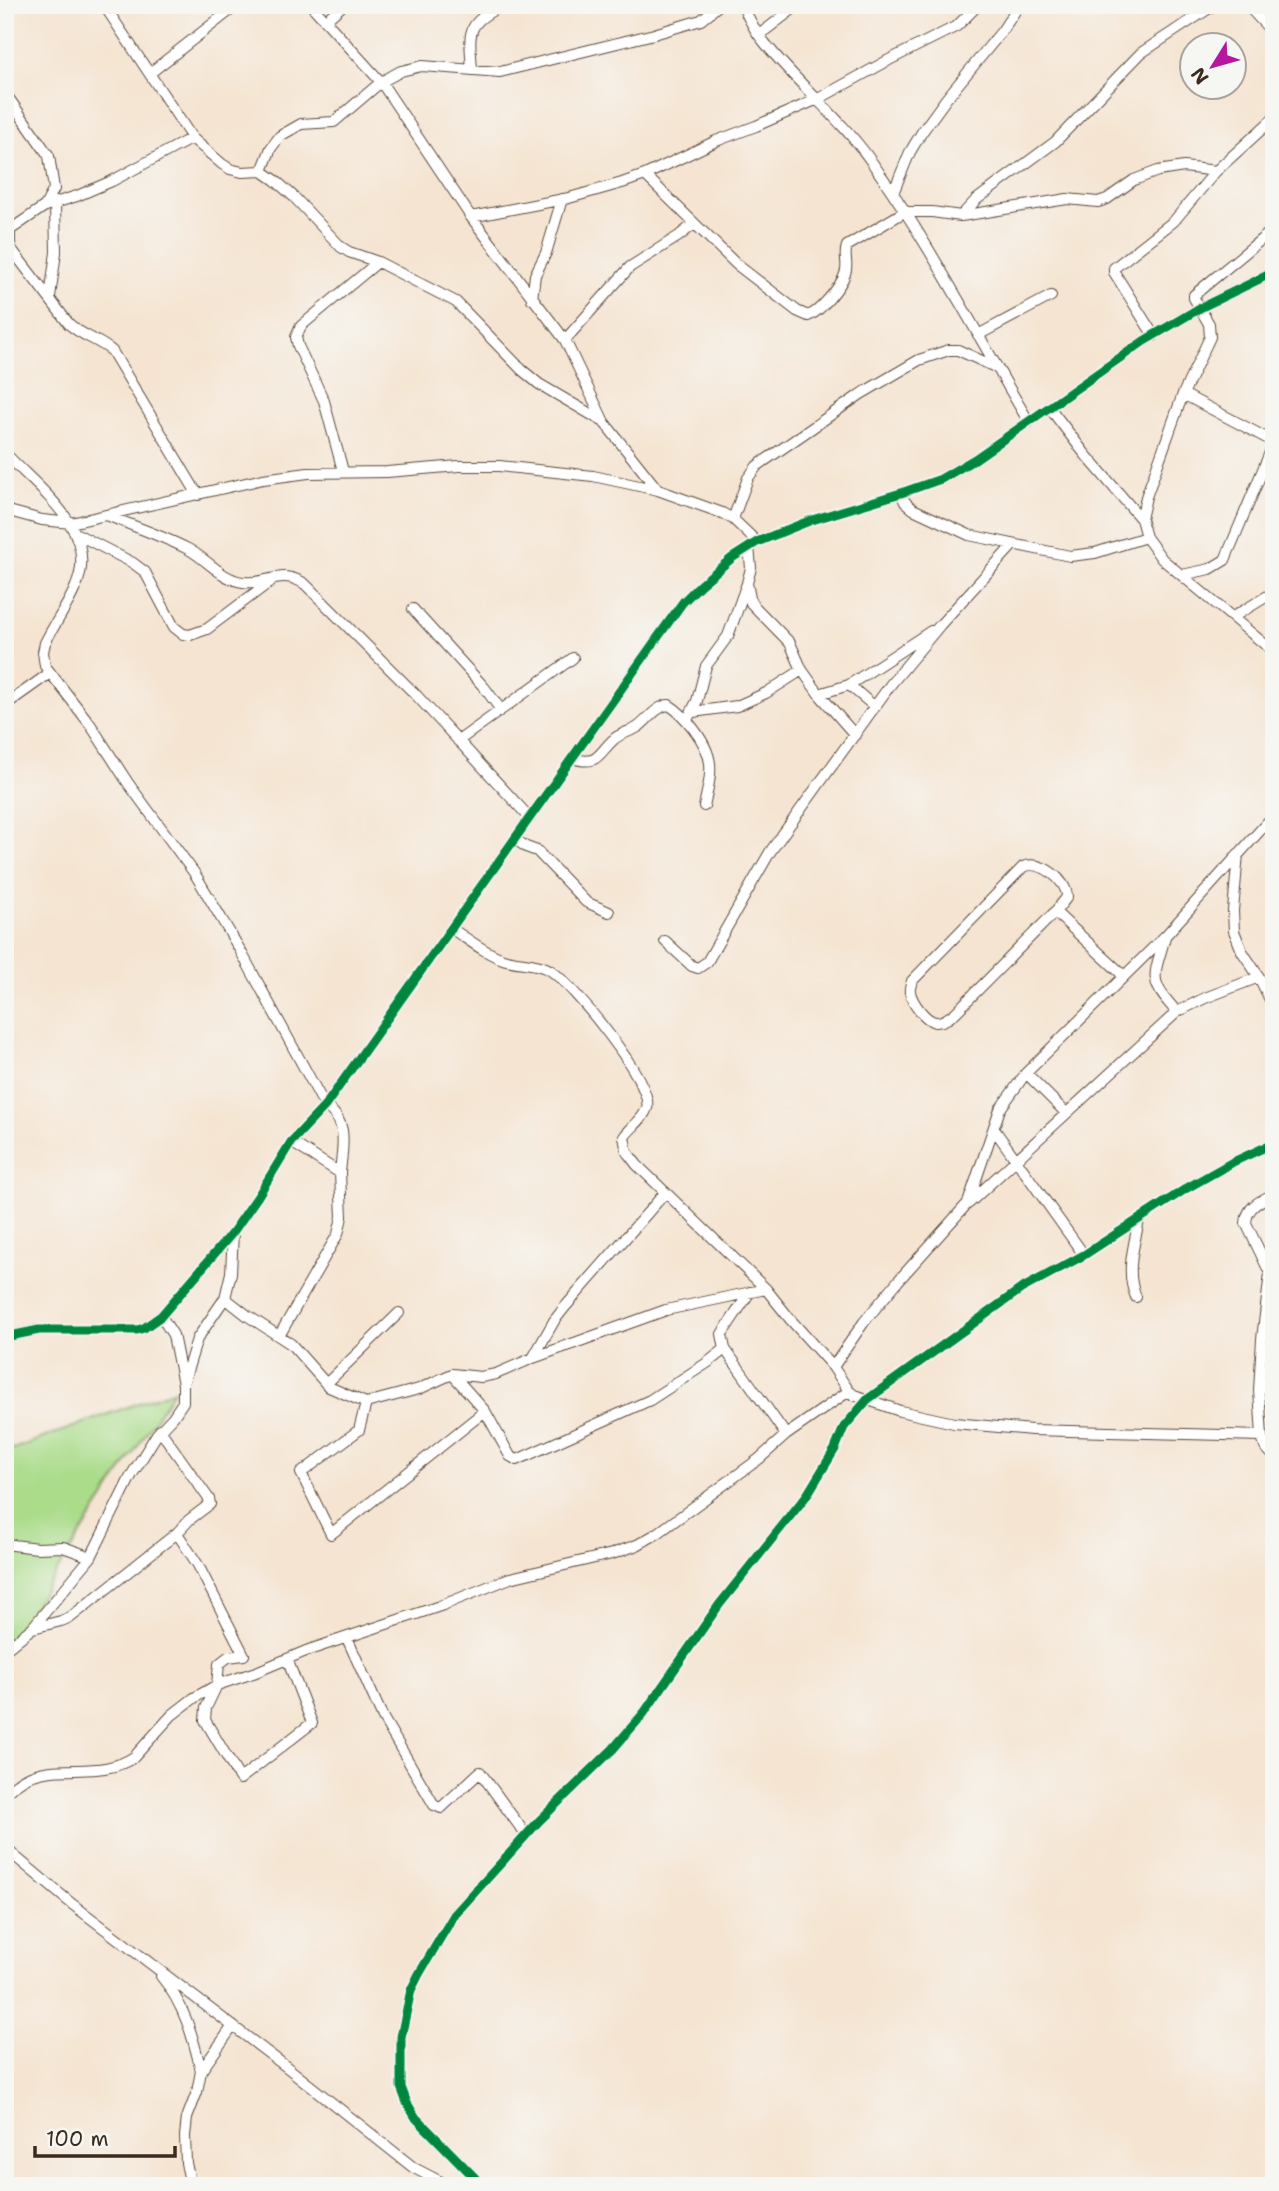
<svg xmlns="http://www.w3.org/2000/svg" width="1279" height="2191" font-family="'Shantell Sans',sans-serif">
	<rect width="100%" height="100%" fill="#f6f6f2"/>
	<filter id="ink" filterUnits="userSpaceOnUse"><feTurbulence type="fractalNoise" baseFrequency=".0143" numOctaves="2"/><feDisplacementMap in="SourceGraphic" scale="14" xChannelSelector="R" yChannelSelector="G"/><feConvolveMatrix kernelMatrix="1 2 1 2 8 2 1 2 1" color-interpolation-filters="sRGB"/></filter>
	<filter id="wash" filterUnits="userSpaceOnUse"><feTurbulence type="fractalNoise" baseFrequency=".00686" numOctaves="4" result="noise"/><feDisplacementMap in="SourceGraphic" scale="28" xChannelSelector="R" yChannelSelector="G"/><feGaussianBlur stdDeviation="1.57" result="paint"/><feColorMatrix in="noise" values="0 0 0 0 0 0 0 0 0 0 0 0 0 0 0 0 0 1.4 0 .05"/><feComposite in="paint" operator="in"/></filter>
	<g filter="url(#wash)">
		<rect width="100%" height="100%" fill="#f5e4d1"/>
		<path fill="#aadc8a" stroke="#728354" stroke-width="2" d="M174 1390 5 1651V1452Z"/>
	</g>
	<g filter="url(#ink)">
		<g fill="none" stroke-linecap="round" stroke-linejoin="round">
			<g stroke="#574639" stroke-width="12">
				<path id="street" d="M104 5 192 138 222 164 230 169 242 172 262 171 275 180 294 197 341 247 349 252 378 262 456 302 522 370 539 384 604 422
					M311 5 381 82 471 217 565 340 604 422 658 490
					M742 5C748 16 753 28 761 38 794 81 839 116 871 161 930 244 977 335 1029 422
					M1247 5 1274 34
					M326 20 343 5
					M759 35 798 5
					M472 70C470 34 464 25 499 7L497 5
					M150 73 237 5
					M5 93 49 156 54 189 45 206
					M262 171 271 148 280 136 301 124 334 122 381 82 401 71 422 66 500 72 654 34 701 20 719 5
					M645 175 736 264 797 311 808 316C820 312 841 286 845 274 849 264 843 256 847 246L904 212H932L961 216 1067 199 1098 202 1107 199 1134 180 1158 171 1184 167 1216 171
					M893 193 910 152 922 132 946 99 1002 31 1019 5
					M961 216 976 200 1055 142 1141 53 1214 5
					M471 217 569 198 622 183 645 175 716 141 756 126 818 99 889 60 957 26 978 5
					M1274 229 1194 295V298L1209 324 1210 337 1183 394 1146 497 1141 519 1146 537 1162 559 1274 652
					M10 230 45 206 77 196 112 181 192 138
					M5 235 10 230V243L12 250 69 324C82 336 99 340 112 351L198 495
					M50 297 56 252 55 204
					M532 299 535 275 546 253 562 199
					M978 335 1051 296
					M1154 336 1114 272V268L1174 221 1216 171 1274 118
					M565 340 630 267 679 236 694 224
					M1183 394 1274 442
					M1049 407 1085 454 1141 519
					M5 453C38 489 100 530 76 586 68 606 54 624 45 643L43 652 45 666 90 724 128 783 195 874 240 950 325 1106C350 1122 342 1147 340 1173
					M343 471 324 401 298 346 296 337 301 326 378 262
					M901 493 905 502 913 509 969 535 1070 556 1095 553 1146 537
					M5 510 42 520 71 523 263 479 308 473 387 472 459 466H499L593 476 658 490 722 513 733 519 757 542
					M109 516C135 527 163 536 188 549 207 559 221 579 243 582 270 585 279 568 305 584L417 696 530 818
					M733 519 748 478 757 466 861 394 919 360 949 350H958L995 367
					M75 533 133 563 145 572 174 627 183 634 190 635 207 629 271 581
					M749 547 751 568 747 583 751 603 790 643 802 670 819 694 855 735
					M1182 575 1210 569 1225 560 1274 443
					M413 609 484 687 501 710 458 741
					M1233 617 1274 592
					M849 685 875 707
					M819 694 849 685 931 631
					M5 705 50 673
					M501 710 573 658
					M693 712 737 706 766 693 802 670
					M687 720 697 701 706 666 728 636 746 586
					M572 758C598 766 597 755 613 740 620 733 630 732 638 727 648 720 656 706 669 705 679 711 686 719 693 728 716 758 712 770 704 806
					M515 839 526 847 537 851 586 902 609 912
					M1238 854 1233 911 1234 931 1242 951 1259 977 1274 1008
					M1055 912 1067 897C1067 880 1040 859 1023 867L912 981C911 985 909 988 910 992 912 1002 925 1020 935 1022 943 1023 950 1017 956 1012L1055 912 1124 976
					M452 929C469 940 485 953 503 959 518 964 536 962 550 970 572 984 654 1083 647 1108 644 1119 630 1128 624 1137L627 1152 637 1165 766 1289 790 1319 833 1367 849 1391 854 1395 900 1411 954 1423 1032 1430 1262 1436 1265 1447 1274 1456
					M665 941 692 966 698 968 707 962 770 852 891 684 940 625 1013 545
					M1177 1012 1205 998 1259 977
					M1026 1073 1066 1113
					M994 1129 1084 1255
					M969 1203 1177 1012C1147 980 1154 977 1165 937
					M1136 1297C1125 1272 1134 1246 1139 1220
					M225 1298 248 1316 291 1344 329 1387 366 1403 359 1430 301 1473 331 1534 485 1411 452 1374
					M279 1336 338 1234 342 1217 340 1173 291 1142
					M5 1337 39 1330H137L144 1328 161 1316 233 1232 258 1196 291 1142 325 1106 658 637 683 602 700 585 732 558 757 542 809 521 901 493 941 479 975 459 1144 341 1200 308 1274 272
					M725 1349 786 1435
					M533 1358 554 1321 565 1307 665 1193
					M833 1367 864 1322 898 1281 968 1203 1000 1109 1026 1073 1166 935 1274 815
					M184 1381 197 1339 225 1298 231 1273 233 1232
					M326 1384 399 1313
					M366 1403 419 1389 452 1374 481 1377 496 1374 533 1358 666 1310 766 1289
					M485 1411 510 1456 517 1460 650 1400 707 1363 725 1349 722 1334 750 1292
					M160 1430 209 1499 210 1504 189 1520 177 1533 198 1565 244 1655 228 1657 219 1664 217 1685 206 1708 205 1720 240 1779 312 1723 287 1659
					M1262 1436 1259 1390 1262 1339 1270 1273 1246 1223C1247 1206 1260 1201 1274 1194
					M5 1544 37 1548 63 1547 91 1557
					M33 1628 61 1621 71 1617 177 1533
					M347 1638 383 1718 434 1805 441 1808 480 1772 526 1835
					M5 1650 32 1628 91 1557 131 1476 157 1434 173 1417 183 1402V1384L173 1335 161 1316
					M5 1793C14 1786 22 1778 33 1775 66 1764 103 1778 134 1757L172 1715 194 1698 217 1685 256 1672 306 1651 443 1605 510 1578 612 1554 637 1545 658 1533 759 1459 786 1435 849 1391
					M5 1848 72 1904 288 2068 414 2168 449 2186
					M161 1976C184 2004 193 2036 201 2071
					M191 2186 186 2163 185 2136 187 2118 197 2092 201 2071 233 2026
					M483 2186 416 2118 407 2103 401 2087V2037L411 1990 419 1974 454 1915 539 1821 613 1749 644 1713 719 1605 807 1495 835 1449 844 1427 868 1399 1021 1289 1084 1255 1187 1188 1233 1162 1274 1143"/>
			</g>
			<use href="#street" stroke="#fff" stroke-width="10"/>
			<g stroke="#f6f6f2" stroke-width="13">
				<path id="cycleway" d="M5 1337 39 1330H137L144 1328 161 1316 233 1232 258 1196 291 1142 325 1106 658 637 683 602 700 585 732 558 757 542 809 521 901 493 941 479 975 459 1144 341 1200 308 1274 272
					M483 2186 416 2118 407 2103 401 2087V2037L411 1990 419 1974 454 1915 539 1821 613 1749 644 1713 719 1605 807 1495 835 1449 844 1427 868 1399 1021 1289 1084 1255 1187 1188 1233 1162 1274 1143"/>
			</g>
			<use href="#cycleway" stroke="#00873e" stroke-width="9"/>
		</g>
	</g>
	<rect width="1279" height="2191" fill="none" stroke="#f6f6f2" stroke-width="28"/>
	<g transform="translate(1213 66) rotate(233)"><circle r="33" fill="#f6f6f2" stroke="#aba49d" stroke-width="2"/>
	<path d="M0-5L12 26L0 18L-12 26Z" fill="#b5179e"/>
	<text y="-10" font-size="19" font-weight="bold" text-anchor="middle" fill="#3b2a1e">N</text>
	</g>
	<path d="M35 2146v10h140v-10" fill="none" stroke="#3b2a1e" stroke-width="3.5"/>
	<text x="46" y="2146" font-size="21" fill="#3b2a1e" stroke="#f6f6f2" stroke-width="5" paint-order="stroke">100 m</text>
</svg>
